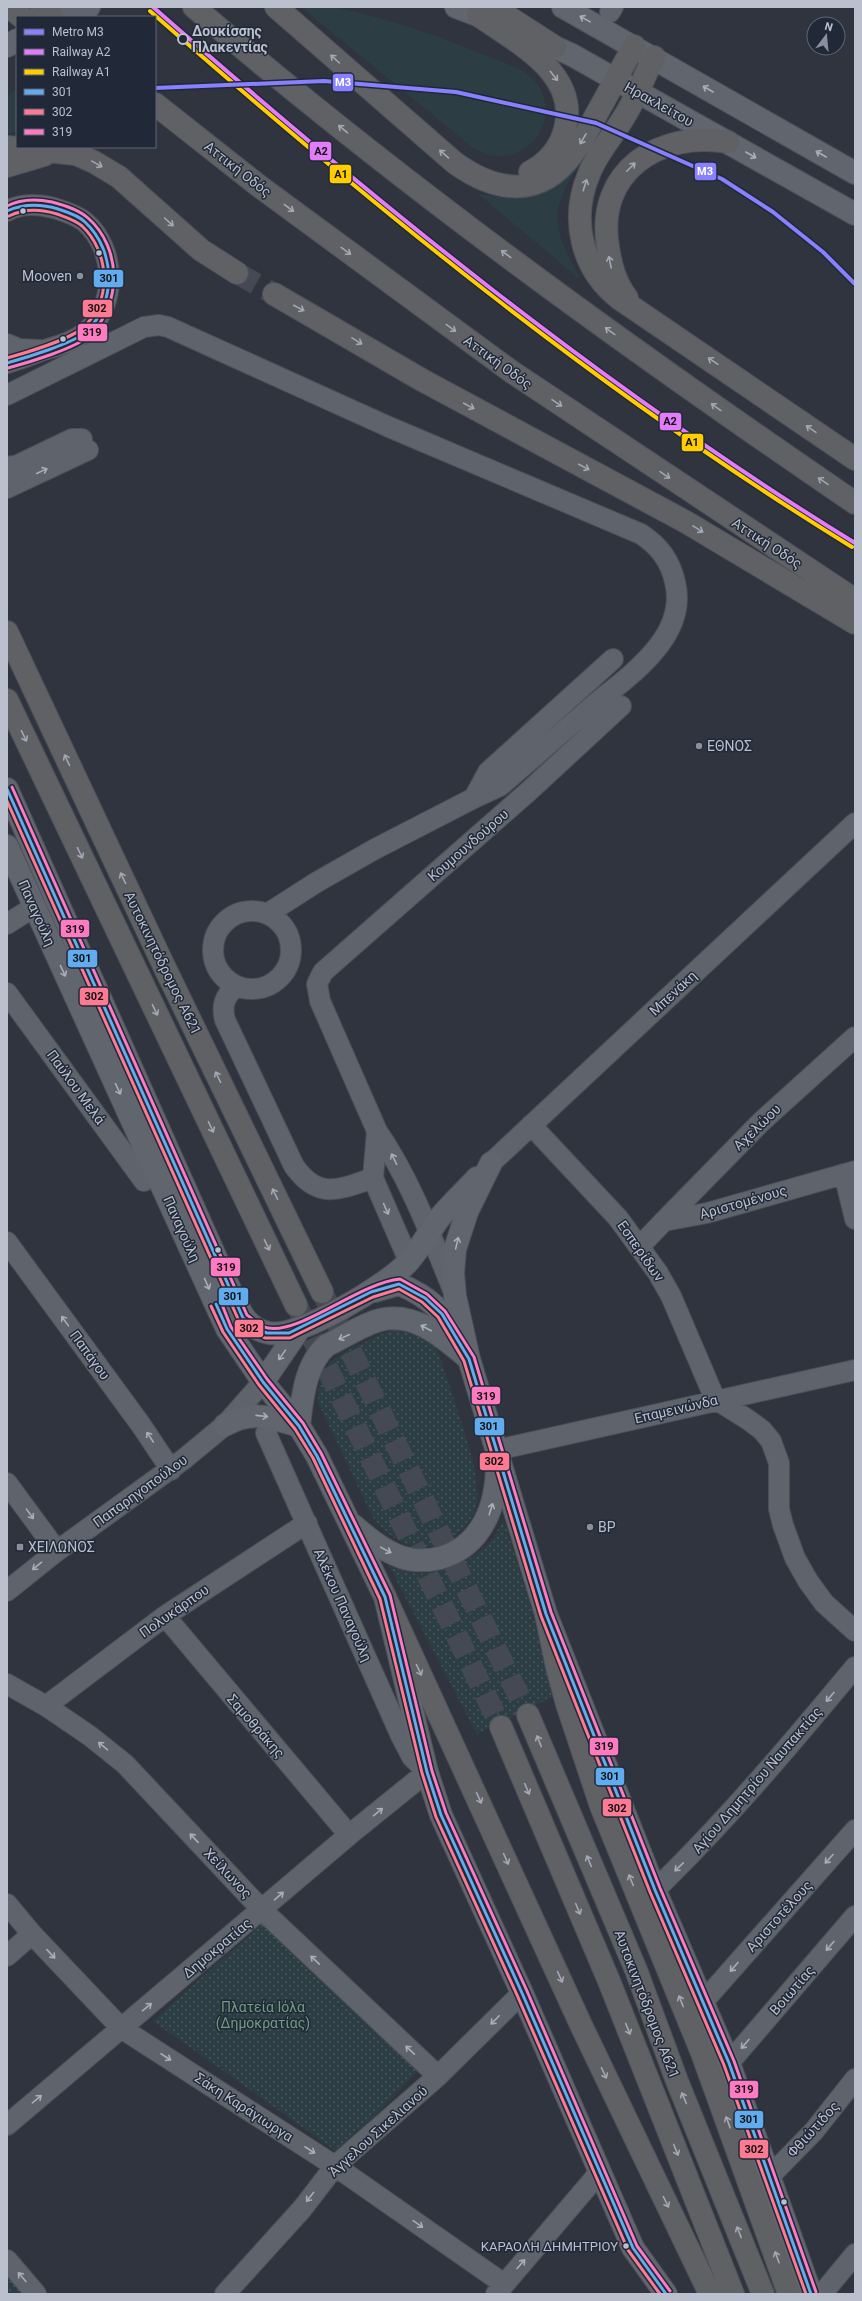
<svg xmlns="http://www.w3.org/2000/svg" width="862" height="2301" font-family="Roboto,sans-serif">
	<defs>
		<pattern id="park-dots" width="8" height="8" patternUnits="userSpaceOnUse"><rect width="8" height="8" fill="#2c3e43"/><path d="M2 2h.1M6 6h.1" fill="none" stroke="#48585d" stroke-width="1.8" stroke-linecap="round"/></pattern>
	</defs>
	<rect width="100%" height="100%" fill="#2f343e"/>
	<path fill="#2c3e43" d="M301 7C311 7 321 6 331 7 342 8 353 12 364 14 406 25 447 39 487 56 502 62 521 67 533 79 561 107 539 155 501 156 490 157 481 152 472 147Z
		M17 88V132L7 134V97Z
		M580 164C571 178 562 192 558 209 553 230 571 264 582 281L477 193C528 204 541 196 580 164Z"/>
	<path fill="url(#park-dots)" d="M406 1328 431 1339 439 1354C449 1386 483 1474 477 1503 473 1525 451 1543 430 1546 404 1550 387 1535 372 1516L318 1402C318 1363 334 1357 365 1342 379 1335 391 1329 406 1328Z
		M504 1520 531 1607 554 1696 477 1734 389 1566C397 1568 405 1572 413 1573 441 1576 469 1563 488 1543 495 1537 499 1527 504 1520Z
		M263 1923 422 2067 339 2153 153 2021Z
		M7 2270 31 2294H7Z"/>
	<g fill="none" stroke-linecap="round" stroke-linejoin="round">
		<path stroke="#444953" stroke-width="22" stroke-dasharray="22 11" stroke-linecap="butt" d="M237 273 274 294
			M322 1292 528 1715
			M298 1308 501 1727"/>
		<g stroke="#4b4f56" stroke-width="22">
			<path id="minor" d="M610 12 613 7
				M7 211C22 203 38 204 54 208 63 211 77 215 85 222 116 249 118 304 86 332 72 343 57 346 41 351 30 355 19 360 7 363
				M7 344 19 349 40 350
				M7 395 144 327 159 325 168 327 389 427 641 534C659 546 670 560 675 582 689 639 625 678 588 710 559 735 529 761 500 786L474 798
				M7 467 18 465 72 439H82
				M7 488 88 450
				M213 950a39 39 0 1 1 78 0a39 39 0 1 1-78 0Z
				M267 914 317 882 375 849 474 798 488 772 613 659
				M7 924 34 907
				M236 986C225 996 221 1005 225 1020L294 1166C318 1200 339 1190 373 1178
				M7 993 144 1181
				M531 1125 618 1218 658 1273 671 1296 715 1399 747 1419 762 1430 771 1441 779 1463V1509L783 1525 795 1558 808 1581 824 1603 855 1631
				M377 1131 373 1178 409 1261
				M491 1163 855 823
				M844 1174 855 1219
				M664 1221 761 1122 855 1037
				M7 1242 141 1425 171 1470
				M640 1246 664 1221 707 1213 855 1171
				M453 1290C431 1236 410 1179 377 1131L320 1001 317 984 323 972 529 791 621 706
				M497 1450 855 1370
				M7 1483 57 1551
				M7 1591 57 1551 184 1459 225 1425 263 1382
				M165 1616 349 1835
				M7 1684 46 1706 90 1736 125 1764 262 1910 438 2076
				M46 1706 165 1616 307 1523
				M655 1890C727 1820 791 1744 855 1667
				M7 1904 32 1934 121 2028 335 2166 504 2284
				M7 1956 32 1934
				M703 2002 855 1830
				M729 2063 855 1916
				M7 2125 349 1835 427 1772 412 1757 401 1736 266 1433
				M769 2177 814 2131 855 2079
				M7 2260 36 2294
				M225 2294 302 2209 335 2166 438 2076 522 1993
				M496 2294 599 2173
				M822 2294 855 2254"/>
		</g>
		<g stroke="#4d515a" stroke-width="24">
			<path id="major" d="M456 7 496 22
				M563 7 855 173
				M62 17 89 7
				M537 39 572 55 855 214
				M7 46 17 40
				M7 789 233 1296C241 1314 248 1329 269 1333 299 1339 389 1284 409 1261 421 1247 430 1230 441 1216 452 1203 465 1191 477 1178
				M7 846 227 1329 263 1382 299 1426 317 1456 385 1597 427 1772 441 1815 522 1993 633 2248 666 2294
				M491 1163 467 1212 455 1249 453 1273 455 1296 469 1359 546 1614 655 1890 729 2063 811 2294
				M375 1291 399 1284C429 1297 442 1309 458 1338
				M263 1382 300 1328
				M225 1425C254 1409 270 1418 299 1426
				M299 1426C302 1399 305 1364 327 1345 343 1338 363 1324 380 1320 415 1311 444 1338 469 1359
				M353 1525C368 1538 382 1550 401 1557 413 1561 428 1561 440 1558 483 1546 497 1504 497 1464"/>
		</g>
		<g stroke="#4c5059" stroke-width="24">
			<path id="highway" d="M9 7 22 17
				M41 7 52 17
				M194 7C403 186 628 348 855 503
				M276 7 455 163C497 193 541 199 574 152 583 141 589 128 596 115 609 92 621 69 634 46
				M493 7 555 47
				M478 15C516 42 580 73 565 129 560 149 547 163 530 172
				M654 57C644 77 636 98 624 117 613 136 597 153 589 174 570 219 581 269 620 299L855 459
				M155 104 259 186 512 372 855 600
				M7 147 76 154 94 162 119 177 201 250 237 273
				M7 166 44 155
				M274 294 422 380 686 522 855 623
				M627 298C615 282 611 266 608 247 595 171 660 130 728 142
				M7 632 163 964 322 1292
				M7 700 296 1305
				M385 1597 581 2025 710 2294
				M546 1614 557 1667 567 1704 601 1806 702 2053 789 2294
				M528 1715 636 1970 677 2081 763 2294
				M501 1727 609 1981 733 2294"/>
		</g>
		<use href="#minor" stroke="#5f636b" stroke-width="20"/>
		<use href="#major" stroke="#61656d" stroke-width="22"/>
		<use href="#highway" stroke="#5f6164" stroke-width="22"/>
		<g stroke="#212939" stroke-width="6">
			<path id="bus-1" d="M7 211C23 204 41 204 58 209 67 212 78 215 85 222 116 251 117 303 86 332 74 343 25 358 7 363
				M7 789 243 1318 259 1330 267 1333H289L371 1292 399 1284 425 1298 442 1314 469 1359 546 1614 655 1890 729 2063 811 2294
				M216 1304 227 1329 263 1382 299 1426 317 1456 385 1597 427 1772 441 1815 522 1993 633 2248 666 2294"/>
		</g>
		<g stroke="#212939" stroke-width="6">
			<path id="bus-2" d="M7 358C25 353 68 340 81 329 113 304 110 252 82 226 75 220 65 217 57 214 41 209 25 208 9 216
				M7 801 239 1321 256 1334 265 1338H290L373 1297 399 1289 422 1302 438 1317 464 1361 541 1616 650 1892 724 2065 806 2294
				M211 1306 223 1332 259 1385 295 1429 313 1458 380 1599 422 1773 436 1817 517 1995 628 2250 660 2294"/>
		</g>
		<g stroke="#212939" stroke-width="6">
			<path id="bus-3" d="M7 206C21 199 37 199 52 202 64 205 79 210 88 218 122 248 122 304 90 335 77 348 27 363 8 368
				M12 787 247 1315C253 1319 260 1327 268 1328 301 1334 359 1283 400 1279L427 1294 445 1311 474 1357 551 1612 660 1888 734 2061 816 2292
				M221 1302 231 1327 267 1379 303 1423 321 1453 390 1595 432 1771 446 1813 527 1991 637 2246 670 2291"/>
		</g>
		<use href="#bus-1" stroke="#60acee" stroke-width="3"/>
		<use href="#bus-2" stroke="#fe7a93" stroke-width="3"/>
		<use href="#bus-3" stroke="#fe7ac1" stroke-width="3"/>
		<g stroke="#212939" stroke-width="7">
			<path id="rail-1" d="M153 7C374 201 604 389 855 543"/>
		</g>
		<g stroke="#212939" stroke-width="7">
			<path id="rail-2" d="M150 11C371 205 601 393 852 547"/>
		</g>
		<use href="#rail-1" stroke="#e37cfb" stroke-width="4"/>
		<use href="#rail-2" stroke="#ffcd00" stroke-width="4"/>
		<g stroke="#212939" stroke-width="7">
			<path id="metro-1" d="M155 88 324 81 456 92 596 123 722 179 773 212 823 252 855 284"/>
		</g>
		<use href="#metro-1" stroke="#8880ff" stroke-width="4"/>
	</g>
	<defs><path id="oneway-shaft" d="M-6 0H5M1.5-3L5.5 0L1.5 3" fill="none" stroke-width="1.6" stroke-linecap="round" stroke-linejoin="round"/></defs>
	<g stroke="#a8aeba">
		<use href="#oneway-shaft" transform="translate(585 19) rotate(-151)"/>
		<use href="#oneway-shaft" transform="translate(708 89) rotate(-150)"/>
		<use href="#oneway-shaft" transform="translate(821 154) rotate(-150)"/>
		<use href="#oneway-shaft" transform="translate(751 155) rotate(30)"/>
		<use href="#oneway-shaft" transform="translate(63 971) rotate(65)"/>
		<use href="#oneway-shaft" transform="translate(118 1089) rotate(65)"/>
		<use href="#oneway-shaft" transform="translate(457 1243) rotate(-77)"/>
		<use href="#oneway-shaft" transform="translate(207 1284) rotate(66)"/>
		<use href="#oneway-shaft" transform="translate(426 1328) rotate(-153)"/>
		<use href="#oneway-shaft" transform="translate(344 1337) rotate(155)"/>
		<use href="#oneway-shaft" transform="translate(282 1355) rotate(125)"/>
		<use href="#oneway-shaft" transform="translate(262 1416) rotate(6)"/>
		<use href="#oneway-shaft" transform="translate(491 1509) rotate(-72)"/>
		<use href="#oneway-shaft" transform="translate(386 1550) rotate(28)"/>
	</g>
	<g stroke="#a3a8b3">
		<use href="#oneway-shaft" transform="translate(335 59) rotate(-138)"/>
		<use href="#oneway-shaft" transform="translate(554 76) rotate(52)"/>
		<use href="#oneway-shaft" transform="translate(343 129) rotate(-141)"/>
		<use href="#oneway-shaft" transform="translate(583 139) rotate(120)"/>
		<use href="#oneway-shaft" transform="translate(444 154) rotate(-139)"/>
		<use href="#oneway-shaft" transform="translate(97 164) rotate(29)"/>
		<use href="#oneway-shaft" transform="translate(631 167) rotate(-45)"/>
		<use href="#oneway-shaft" transform="translate(585 185) rotate(-72)"/>
		<use href="#oneway-shaft" transform="translate(289 208) rotate(37)"/>
		<use href="#oneway-shaft" transform="translate(169 222) rotate(42)"/>
		<use href="#oneway-shaft" transform="translate(346 251) rotate(36)"/>
		<use href="#oneway-shaft" transform="translate(506 254) rotate(-143)"/>
		<use href="#oneway-shaft" transform="translate(610 262) rotate(-101)"/>
		<use href="#oneway-shaft" transform="translate(299 308) rotate(28)"/>
		<use href="#oneway-shaft" transform="translate(451 328) rotate(36)"/>
		<use href="#oneway-shaft" transform="translate(610 331) rotate(-144)"/>
		<use href="#oneway-shaft" transform="translate(357 341) rotate(31)"/>
		<use href="#oneway-shaft" transform="translate(713 361) rotate(-146)"/>
		<use href="#oneway-shaft" transform="translate(557 403) rotate(34)"/>
		<use href="#oneway-shaft" transform="translate(469 406) rotate(28)"/>
		<use href="#oneway-shaft" transform="translate(716 407) rotate(-144)"/>
		<use href="#oneway-shaft" transform="translate(811 429) rotate(-145)"/>
		<use href="#oneway-shaft" transform="translate(584 467) rotate(28)"/>
		<use href="#oneway-shaft" transform="translate(665 475) rotate(34)"/>
		<use href="#oneway-shaft" transform="translate(823 481) rotate(-146)"/>
		<use href="#oneway-shaft" transform="translate(698 529) rotate(31)"/>
		<use href="#oneway-shaft" transform="translate(24 736) rotate(64)"/>
		<use href="#oneway-shaft" transform="translate(67 760) rotate(-115)"/>
		<use href="#oneway-shaft" transform="translate(80 853) rotate(64)"/>
		<use href="#oneway-shaft" transform="translate(123 878) rotate(-115)"/>
		<use href="#oneway-shaft" transform="translate(155 1010) rotate(64)"/>
		<use href="#oneway-shaft" transform="translate(218 1077) rotate(-116)"/>
		<use href="#oneway-shaft" transform="translate(211 1127) rotate(64)"/>
		<use href="#oneway-shaft" transform="translate(275 1194) rotate(-116)"/>
		<use href="#oneway-shaft" transform="translate(267 1245) rotate(64)"/>
		<use href="#oneway-shaft" transform="translate(419 1670) rotate(65)"/>
		<use href="#oneway-shaft" transform="translate(539 1741) rotate(-112)"/>
		<use href="#oneway-shaft" transform="translate(527 1789) rotate(67)"/>
		<use href="#oneway-shaft" transform="translate(479 1798) rotate(66)"/>
		<use href="#oneway-shaft" transform="translate(506 1859) rotate(66)"/>
		<use href="#oneway-shaft" transform="translate(589 1861) rotate(-113)"/>
		<use href="#oneway-shaft" transform="translate(631 1880) rotate(-112)"/>
		<use href="#oneway-shaft" transform="translate(578 1909) rotate(67)"/>
		<use href="#oneway-shaft" transform="translate(560 1977) rotate(66)"/>
		<use href="#oneway-shaft" transform="translate(681 2001) rotate(-112)"/>
		<use href="#oneway-shaft" transform="translate(628 2029) rotate(68)"/>
		<use href="#oneway-shaft" transform="translate(604 2073) rotate(64)"/>
		<use href="#oneway-shaft" transform="translate(684 2098) rotate(-113)"/>
		<use href="#oneway-shaft" transform="translate(728 2122) rotate(-110)"/>
		<use href="#oneway-shaft" transform="translate(676 2150) rotate(68)"/>
		<use href="#oneway-shaft" transform="translate(666 2202) rotate(64)"/>
		<use href="#oneway-shaft" transform="translate(739 2232) rotate(-111)"/>
		<use href="#oneway-shaft" transform="translate(777 2257) rotate(-110)"/>
	</g>
	<g stroke="#a8adb9">
		<use href="#oneway-shaft" transform="translate(42 471) rotate(-25)"/>
		<use href="#oneway-shaft" transform="translate(394 1159) rotate(-116)"/>
		<use href="#oneway-shaft" transform="translate(386 1209) rotate(66)"/>
		<use href="#oneway-shaft" transform="translate(65 1321) rotate(-126)"/>
		<use href="#oneway-shaft" transform="translate(150 1437) rotate(-124)"/>
		<use href="#oneway-shaft" transform="translate(30 1514) rotate(54)"/>
		<use href="#oneway-shaft" transform="translate(37 1566) rotate(141)"/>
		<use href="#oneway-shaft" transform="translate(830 1697) rotate(130)"/>
		<use href="#oneway-shaft" transform="translate(103 1746) rotate(-141)"/>
		<use href="#oneway-shaft" transform="translate(378 1812) rotate(-39)"/>
		<use href="#oneway-shaft" transform="translate(194 1838) rotate(-133)"/>
		<use href="#oneway-shaft" transform="translate(829 1859) rotate(132)"/>
		<use href="#oneway-shaft" transform="translate(679 1867) rotate(136)"/>
		<use href="#oneway-shaft" transform="translate(279 1896) rotate(-41)"/>
		<use href="#oneway-shaft" transform="translate(830 1946) rotate(131)"/>
		<use href="#oneway-shaft" transform="translate(51 1954) rotate(47)"/>
		<use href="#oneway-shaft" transform="translate(315 1960) rotate(-137)"/>
		<use href="#oneway-shaft" transform="translate(734 1967) rotate(131)"/>
		<use href="#oneway-shaft" transform="translate(147 2007) rotate(-40)"/>
		<use href="#oneway-shaft" transform="translate(495 2020) rotate(135)"/>
		<use href="#oneway-shaft" transform="translate(745 2044) rotate(131)"/>
		<use href="#oneway-shaft" transform="translate(410 2050) rotate(-137)"/>
		<use href="#oneway-shaft" transform="translate(166 2057) rotate(33)"/>
		<use href="#oneway-shaft" transform="translate(37 2099) rotate(-40)"/>
		<use href="#oneway-shaft" transform="translate(310 2150) rotate(33)"/>
		<use href="#oneway-shaft" transform="translate(310 2197) rotate(128)"/>
		<use href="#oneway-shaft" transform="translate(418 2224) rotate(35)"/>
		<use href="#oneway-shaft" transform="translate(521 2264) rotate(-49)"/>
		<use href="#oneway-shaft" transform="translate(22 2277) rotate(-131)"/>
	</g>
	<circle fill="#212939" stroke="#bac0cd" stroke-width="2" cx="183" cy="39" r="5"/>
	<g fill="#bac0cd" stroke="#212939" stroke-width="1.5">
		<circle cx="23" cy="211" r="3.5"/>
		<circle cx="99" cy="253" r="3.5"/>
		<circle cx="63" cy="339" r="3.5"/>
		<circle cx="218" cy="1250" r="3.5"/>
		<circle cx="784" cy="2202" r="3.5"/>
		<circle cx="626" cy="2246" r="3.5"/>
	</g>
	<g fill="#898f9b" stroke="#212939" stroke-width="1.5">
		<circle cx="80" cy="276" r="4"/>
		<circle cx="699" cy="746" r="4"/>
		<circle cx="590" cy="1527" r="4"/>
		<rect x="16" y="1543" width="8" height="8" rx="2"/>
	</g>
	<g text-anchor="middle" dominant-baseline="central" stroke-width="3" stroke-linejoin="round" paint-order="stroke">
		<g font-size="13" fill="#bac0cd" stroke="#212939" text-anchor="end">
			<text x="618" y="2246">ΚΑΡΑΟΛΗ ΔΗΜΗΤΡΙΟΥ</text>
		</g>
		<g font-size="14" font-weight="bold" fill="#bac0cd" stroke="#212939" text-anchor="start">
			<text x="192" y="31">Δουκίσσης<tspan x="192" dy="16">Πλακεντίας</tspan></text>
		</g>
		<g font-size="14" fill="#bac0cd" stroke="#212939">
			<text transform="translate(659 104) rotate(29)">Ηρακλείτου</text>
			<text transform="translate(238 169) rotate(38)">Αττική Οδός</text>
			<text transform="translate(498 362) rotate(36)">Αττική Οδός</text>
			<text transform="translate(767 543) rotate(33)">Αττική Οδός</text>
			<text transform="translate(468 845) rotate(-41)">Κουμουνδούρου</text>
			<text transform="translate(37 913) rotate(66)">Παναγούλη</text>
			<text transform="translate(163 963) rotate(64)">Αυτοκινητόδρομος Α621</text>
			<text transform="translate(673 993) rotate(-43)">Μπενάκη</text>
			<text transform="translate(76 1087) rotate(54)">Παύλου Μελά</text>
			<text transform="translate(757 1127) rotate(-44)">Αχελώου</text>
			<text transform="translate(743 1202) rotate(-16)">Αριστομένους</text>
			<text transform="translate(182 1229) rotate(66)">Παναγούλη</text>
			<text transform="translate(641 1251) rotate(55)">Εσπερίδων</text>
			<text transform="translate(90 1355) rotate(54)">Παπάγου</text>
			<text transform="translate(676 1409) rotate(-13)">Επαμεινώνδα</text>
			<text transform="translate(140 1491) rotate(-36)">Παπαρηγοπούλου</text>
			<text transform="translate(343 1605) rotate(66)">Αλέκου Παναγούλη</text>
			<text transform="translate(174 1611) rotate(-35)">Πολυκάρπου</text>
			<text transform="translate(256 1726) rotate(49)">Σαμοθράκης</text>
			<text transform="translate(757 1780) rotate(-49)">Αγίου Δημητρίου Ναυπακτίας</text>
			<text transform="translate(228 1873) rotate(47)">Χείλωνος</text>
			<text transform="translate(779 1916) rotate(-48)">Αριστοτέλους</text>
			<text transform="translate(217 1948) rotate(-40)">Δημοκρατίας</text>
			<text transform="translate(792 1990) rotate(-49)">Βοιωτίας</text>
			<text transform="translate(647 2004) rotate(69)">Αυτοκινητόδρομος Α621</text>
			<text transform="translate(244 2107) rotate(33)">Σάκη Καράγιωργα</text>
			<text transform="translate(813 2129) rotate(-48)">Φθιώτιδος</text>
			<text transform="translate(378 2131) rotate(-42)">Άγγελου Σικελιανού</text>
		</g>
		<g font-size="14" fill="#bac0cd" stroke="#212939" text-anchor="start">
			<text x="72" y="276" text-anchor="end">Mooven</text>
			<text x="707" y="746">ΕΘΝΟΣ</text>
			<text x="598" y="1527">BP</text>
			<text x="28" y="1547">ΧΕΙΛΩΝΟΣ</text>
		</g>
		<g font-size="14" fill="#729d7f" stroke="#212939">
			<text x="263" y="2007">Πλατεία Ιόλα<tspan x="263" dy="16">(Δημοκρατίας)</tspan></text>
		</g>
	</g>
	<g stroke="#212939" stroke-width="1.5">
		<rect x="332" y="73" width="22" height="19" rx="4" fill="#8880ff"/>
		<rect x="309" y="141" width="23" height="20" rx="4" fill="#e37cfb"/>
		<rect x="694" y="162" width="23" height="19" rx="4" fill="#8880ff"/>
		<rect x="329" y="164" width="23" height="20" rx="4" fill="#ffcd00"/>
		<rect x="93" y="269" width="31" height="19" rx="4" fill="#60acee"/>
		<rect x="82" y="299" width="31" height="19" rx="4" fill="#fe7a93"/>
		<rect x="77" y="323" width="31" height="19" rx="4" fill="#fe7ac1"/>
		<rect x="659" y="412" width="23" height="19" rx="4" fill="#e37cfb"/>
		<rect x="681" y="433" width="23" height="19" rx="4" fill="#ffcd00"/>
		<rect x="60" y="919" width="30" height="19" rx="4" fill="#fe7ac1"/>
		<rect x="67" y="949" width="31" height="19" rx="4" fill="#60acee"/>
		<rect x="79" y="987" width="30" height="19" rx="4" fill="#fe7a93"/>
		<rect x="210" y="1257" width="31" height="20" rx="4" fill="#fe7ac1"/>
		<rect x="218" y="1287" width="31" height="19" rx="4" fill="#60acee"/>
		<rect x="234" y="1319" width="30" height="19" rx="4" fill="#fe7a93"/>
		<rect x="471" y="1386" width="30" height="19" rx="4" fill="#fe7ac1"/>
		<rect x="474" y="1417" width="31" height="19" rx="4" fill="#60acee"/>
		<rect x="479" y="1452" width="31" height="19" rx="4" fill="#fe7a93"/>
		<rect x="589" y="1737" width="30" height="19" rx="4" fill="#fe7ac1"/>
		<rect x="595" y="1767" width="30" height="19" rx="4" fill="#60acee"/>
		<rect x="602" y="1798" width="30" height="19" rx="4" fill="#fe7a93"/>
		<rect x="729" y="2080" width="30" height="19" rx="4" fill="#fe7ac1"/>
		<rect x="734" y="2110" width="30" height="19" rx="4" fill="#60acee"/>
		<rect x="739" y="2139" width="30" height="20" rx="4" fill="#fe7a93"/>
	</g>
	<g font-size="11" text-anchor="middle" font-weight="bold" fill="#fff">
		<text x="343" y="86">Μ3</text>
		<text x="705" y="175">Μ3</text>
	</g>
	<g font-size="11" text-anchor="middle" font-weight="bold" fill="#111">
		<text x="321" y="155">A2</text>
		<text x="341" y="178">A1</text>
		<text x="109" y="282">301</text>
		<text x="97" y="312">302</text>
		<text x="92" y="336">319</text>
		<text x="670" y="425">A2</text>
		<text x="692" y="446">A1</text>
		<text x="75" y="933">319</text>
		<text x="82" y="962">301</text>
		<text x="94" y="1000">302</text>
		<text x="226" y="1271">319</text>
		<text x="233" y="1300">301</text>
		<text x="249" y="1332">302</text>
		<text x="486" y="1400">319</text>
		<text x="489" y="1430">301</text>
		<text x="494" y="1465">302</text>
		<text x="604" y="1750">319</text>
		<text x="610" y="1780">301</text>
		<text x="617" y="1812">302</text>
		<text x="744" y="2093">319</text>
		<text x="749" y="2123">301</text>
		<text x="754" y="2153">302</text>
	</g>
	<rect width="862" height="2301" fill="none" stroke="#bac0cd" stroke-width="16"/>
	<rect x="16" y="16" width="140" height="132" fill="#212939" stroke="#5e6574"/>
	<rect x="24" y="29" width="20" height="6" fill="#8880ff" stroke="#5e6574"/>
	<text x="52" y="36" font-size="12" fill="#bac0cd">Metro Μ3</text>
	<rect x="24" y="49" width="20" height="6" fill="#e37cfb" stroke="#5e6574"/>
	<text x="52" y="56" font-size="12" fill="#bac0cd">Railway A2</text>
	<rect x="24" y="69" width="20" height="6" fill="#ffcd00" stroke="#5e6574"/>
	<text x="52" y="76" font-size="12" fill="#bac0cd">Railway A1</text>
	<rect x="24" y="89" width="20" height="6" fill="#60acee" stroke="#5e6574"/>
	<text x="52" y="96" font-size="12" fill="#bac0cd">301</text>
	<rect x="24" y="109" width="20" height="6" fill="#fe7a93" stroke="#5e6574"/>
	<text x="52" y="116" font-size="12" fill="#bac0cd">302</text>
	<rect x="24" y="129" width="20" height="6" fill="#fe7ac1" stroke="#5e6574"/>
	<text x="52" y="136" font-size="12" fill="#bac0cd">319</text>
	<g transform="translate(826 36) rotate(16)"><circle r="19" fill="#212939" stroke="#5e6574"/>
	<path d="M0-3L7 15L0 10L-7 15Z" fill="#898f9b"/>
	<text y="-6" font-size="11" font-weight="bold" text-anchor="middle" fill="#bac0cd">N</text>
	</g>
</svg>
